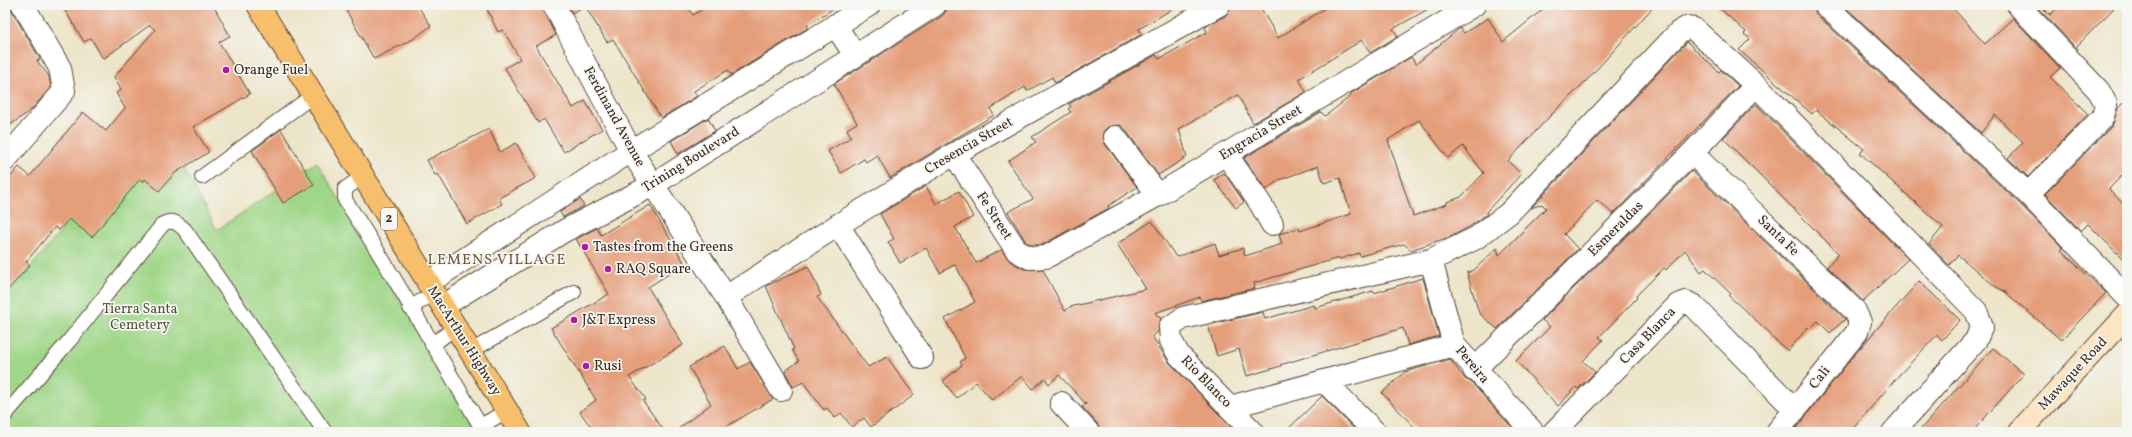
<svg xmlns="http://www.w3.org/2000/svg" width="2132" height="437" font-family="Vollkorn,serif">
	<rect width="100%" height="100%" fill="#f6f6f2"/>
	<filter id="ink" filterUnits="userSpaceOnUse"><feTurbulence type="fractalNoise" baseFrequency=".025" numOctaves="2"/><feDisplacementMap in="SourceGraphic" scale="8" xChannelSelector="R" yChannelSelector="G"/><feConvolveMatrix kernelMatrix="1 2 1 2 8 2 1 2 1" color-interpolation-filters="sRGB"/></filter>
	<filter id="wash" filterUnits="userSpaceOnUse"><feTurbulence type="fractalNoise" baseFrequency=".012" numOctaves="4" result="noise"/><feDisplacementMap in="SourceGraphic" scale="16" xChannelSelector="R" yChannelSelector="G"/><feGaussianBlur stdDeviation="0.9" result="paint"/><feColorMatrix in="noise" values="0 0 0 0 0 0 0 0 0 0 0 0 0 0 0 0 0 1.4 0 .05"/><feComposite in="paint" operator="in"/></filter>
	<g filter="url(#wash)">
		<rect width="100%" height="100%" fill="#ede5c9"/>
		<path fill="#9fd687" stroke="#6d8052" d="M152 124 186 172 217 230 317 162 479 432H5V297Z"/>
		<g id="blocks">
			<path fill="#e59e7a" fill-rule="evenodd" d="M5 5H11L12 11 40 59 37 61 49 76 51 87 31 110 5 129Z
				M62 5H213L230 36 219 42 250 94 193 127 209 152 175 173 159 191 145 179 143 182 140 179 92 237 69 219 59 230 55 227 26 262 30 265 5 293V183L19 167 30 176 83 112 106 131 125 108 116 93 121 90 114 77 155 30 150 25 103 59 91 38 84 42Z
				M343 5H417L431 26 413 39 374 59Z
				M485 5H542L556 35 536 46 573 108 585 101 602 129 564 152 544 119 538 123 505 68 520 59 503 30 498 32Z
				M568 5H687L693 15 709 5H839L807 25 808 28 731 75 728 70 694 91 697 96 661 118 613 39 607 42 585 6 572 13Z
				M947 5H1179L1139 29 1142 34 1055 83 1052 77 1027 91 1025 87 990 109 994 115 890 178 877 155 866 162 864 159 841 173 828 151 851 137 847 129 857 123 834 84 942 16 946 11Z
				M1236 5H1259L1278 38 1330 5H1435L1393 29 1398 36 1370 53 1362 40 1299 79 1306 92 1253 123 1238 95 1179 129 1187 157 1158 175 1125 129 1120 125 1108 127 1103 132 1105 144 1137 187 1108 206 1109 208 1042 245H1033L1026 242 1008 212 1033 199 1008 161 1036 142 1032 137 1071 112 1068 109 1071 107 1069 104 1156 55 1159 59 1207 32 1205 27 1225 16 1231 8Z
				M1548 5H1655L1587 80 1550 116 1508 161 1521 174 1486 212 1487 214 1469 227 1452 236 1411 250 1404 244 1360 256 1359 253 1340 259 1339 258 1254 283 1255 288 1201 301 1200 297 1155 313 1161 319 1158 332 1152 336 1168 361 1236 432H1100L1097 423 1082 407 1086 404 1059 375 1049 384 1045 378 1033 389 1022 376 992 400 976 382 957 398 943 381 962 365 960 362 965 358 945 319 975 302 956 266 954 265 940 273 926 248 900 263 888 242 894 239 880 214 926 186 936 204 959 191 973 217 955 227 976 263 1001 250 1011 262 1024 269 1043 270 1065 311 1070 307 1146 289 1117 244 1152 221 1176 257 1215 243 1219 255 1243 248 1245 256 1282 244 1279 234 1299 228 1300 231 1351 214 1340 178 1324 183 1318 166 1279 180 1266 190 1244 158 1321 112 1325 116 1351 96 1350 94 1411 57 1416 64 1460 28 1464 33 1488 18 1503 42ZM1419 120 1448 158 1463 146 1484 173 1461 197 1447 202V204L1413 216 1388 140Z
				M1716 5H1813L1816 14 2019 203 2063 248 2061 250 2106 293 2061 340 2004 291 1996 287 1958 255 1949 265 1929 244 1943 227 1860 153 1864 149 1816 110 1812 114 1739 50 1750 39 1744 34 1746 32Z
				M1843 5H1950L1985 44 2013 18 2060 68 2050 77 2088 114 2028 177 2008 158 2023 142 1995 115 1981 133Z
				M2035 5H2040L2050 15 2060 5H2117L2076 47 2078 50Z
				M1687 42 1719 72 1721 70 1738 86 1613 214 1597 200 1564 234 1578 249 1497 329 1479 313 1467 273 1474 270 1497 248 1499 255 1546 208 1542 204 1531 208Z
				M2127 99V170L2109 189 2127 208V263L2088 224 2081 231 2045 194 2112 126 2118 108Z
				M1756 104 1908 259 1863 301 1827 267 1839 254 1723 138Z
				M708 118 715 131 678 154 671 141Z
				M281 129 314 185 283 203 252 151Z
				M489 129 500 152 516 143 536 178 499 198 502 204 467 224 438 174 435 175 427 160Z
				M1692 171 1845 319 1830 333 1818 321 1810 329 1808 327 1788 351 1770 336 1771 334 1729 296 1731 294 1705 269 1701 272 1685 250 1666 270 1664 268 1636 296 1637 298 1599 337 1603 340 1583 361 1595 372 1578 389 1576 387 1558 406 1516 361 1550 327 1542 320Z
				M1224 173 1244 202 1236 208 1214 180Z
				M580 199 584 206 563 217 560 212Z
				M650 205 685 264 648 287 683 345 629 377 646 399 643 401 665 432H595L580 412 596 400 551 328 609 294 576 239 597 228 601 235Z
				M808 266 821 295 817 297 868 367 887 357 914 395 871 427 864 418 852 427 841 413 835 418 827 408 824 410 803 382 793 387 785 371 799 361 792 350 794 349 766 286Z
				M1423 278 1439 336 1408 345 1403 328 1280 365 1281 366 1247 376 1239 349 1217 356 1208 325 1263 312 1265 319 1314 305 1315 308 1373 291 1374 293Z
				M1919 281 1960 320 1942 340 1937 335 1900 374 1850 432H1793L1855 354Z
				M725 346 738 369 750 362 773 399 717 432H674L711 404 689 367Z
				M1993 348 2024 374 1972 432H1918Z
				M1450 359 1465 379 1471 382 1516 432H1419L1382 393 1405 372Z
				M1322 396 1357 432H1285Z"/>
		</g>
	</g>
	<g filter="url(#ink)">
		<use href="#blocks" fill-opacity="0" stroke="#564638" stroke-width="1"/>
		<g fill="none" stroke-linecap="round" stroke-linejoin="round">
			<g stroke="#564638" stroke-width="16">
				<path id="lane" d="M363 176 345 189V200C395 275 438 355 484 432
					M202 177 315 94
					M410 308 434 293
					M432 345 456 327
					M471 351 574 292
					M5 415 69 341 163 224C172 219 178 223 185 230L325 432
					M481 426 508 410"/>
			</g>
			<g stroke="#564638" stroke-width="24">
				<path id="street" d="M554 5 631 151 726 297 781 390
					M1825 5 2028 194 2127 297
					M2018 5 2099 91 2106 104 2103 117 2028 194
					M835 25 855 55
					M1115 137 1158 195
					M1692 153 1855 311 1860 322 1857 332 1777 432
					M954 154 1017 251 1030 258 1046 257 1158 195 1474 5
					M1226 154 1260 203 1272 224
					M5 160 64 91 60 68 23 5
					M838 225 922 358
					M1431 260 1454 345 1533 432
					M428 283 631 151 869 5
					M726 297 838 225 954 154 1219 5
					M443 306 564 231 653 185 935 5
					M1474 370 1692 153 1756 85
					M1324 381 1375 432
					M1061 403 1088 432
					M1230 407 1454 345
					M1253 432 1179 355 1171 341 1170 327 1183 318 1431 260 1476 238 1509 213 1679 32 1686 28 1694 29 1756 85 1976 311 1982 326 1976 340 1893 432
					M1554 432 1678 305 1686 302 1694 306 1795 410"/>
			</g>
			<g stroke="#564638" stroke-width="24">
				<path id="secondary" d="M2019 432 2127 315"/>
			</g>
			<g stroke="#564638" stroke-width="24">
				<path id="highway" d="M258 5 520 432"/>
			</g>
			<use href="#lane" stroke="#fff" stroke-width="14"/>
			<use href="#street" stroke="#fff" stroke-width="22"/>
			<use href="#secondary" stroke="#fce5c4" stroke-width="22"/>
			<use href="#highway" stroke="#f7bf6c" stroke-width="22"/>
		</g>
	</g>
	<g fill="#b5179e" stroke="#f6f6f2" stroke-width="1.5">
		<circle cx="226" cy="70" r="4"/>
		<circle cx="585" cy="247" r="4"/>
		<circle cx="608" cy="269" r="4"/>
		<circle cx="574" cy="320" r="4"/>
		<circle cx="586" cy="366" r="4"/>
	</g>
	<g text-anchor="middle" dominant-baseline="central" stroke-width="3.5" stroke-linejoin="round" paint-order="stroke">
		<rect fill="#f6f6f2" stroke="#73675e" stroke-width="1" x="381" y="208" width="16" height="22" rx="3"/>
		<g font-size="13" font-weight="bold" fill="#3b2a1e">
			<text x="389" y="219">2</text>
		</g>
		<g font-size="14" fill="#3b2a1e" stroke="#f6f6f2" text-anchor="start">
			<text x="234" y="70">Orange Fuel</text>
			<text x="593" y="247">Tastes from the Greens</text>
			<text x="616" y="269">RAQ Square</text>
			<text x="582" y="320">J&amp;T Express</text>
			<text x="594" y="366">Rusi</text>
		</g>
		<g font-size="14" fill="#3b2a1e" stroke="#f6f6f2">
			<text transform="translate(614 117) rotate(61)">Ferdinand Avenue</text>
			<text transform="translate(1261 133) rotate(-31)">Engracia Street</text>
			<text transform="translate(969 146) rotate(-30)">Cresencia Street</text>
			<text transform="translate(691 160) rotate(-32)">Trining Boulevard</text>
			<text transform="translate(994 216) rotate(57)">Fe Street</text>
			<text transform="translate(1616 229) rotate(-45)">Esmeraldas</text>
			<text transform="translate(1778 236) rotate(44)">Santa Fe</text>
			<text transform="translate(1648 336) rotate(-46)">Casa Blanca</text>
			<text transform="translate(464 341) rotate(58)">MacArthur Highway</text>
			<text transform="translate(1472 365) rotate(50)">Pereira</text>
			<text transform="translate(2073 374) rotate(-47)">Mawaque Road</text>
			<text transform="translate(1820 378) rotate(-52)">Cali</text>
			<text transform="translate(1206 382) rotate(46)">Rio Blanco</text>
		</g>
		<g font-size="14" fill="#545538" stroke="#f6f6f2">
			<text x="140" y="309">Tierra Santa<tspan x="140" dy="16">Cemetery</tspan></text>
		</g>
		<g font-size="15" letter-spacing="1" fill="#76533e" stroke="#f6f6f2">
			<text x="497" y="260">LEMENS VILLAGE</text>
		</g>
	</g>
	<rect width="2132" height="437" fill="none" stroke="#f6f6f2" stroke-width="20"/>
</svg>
